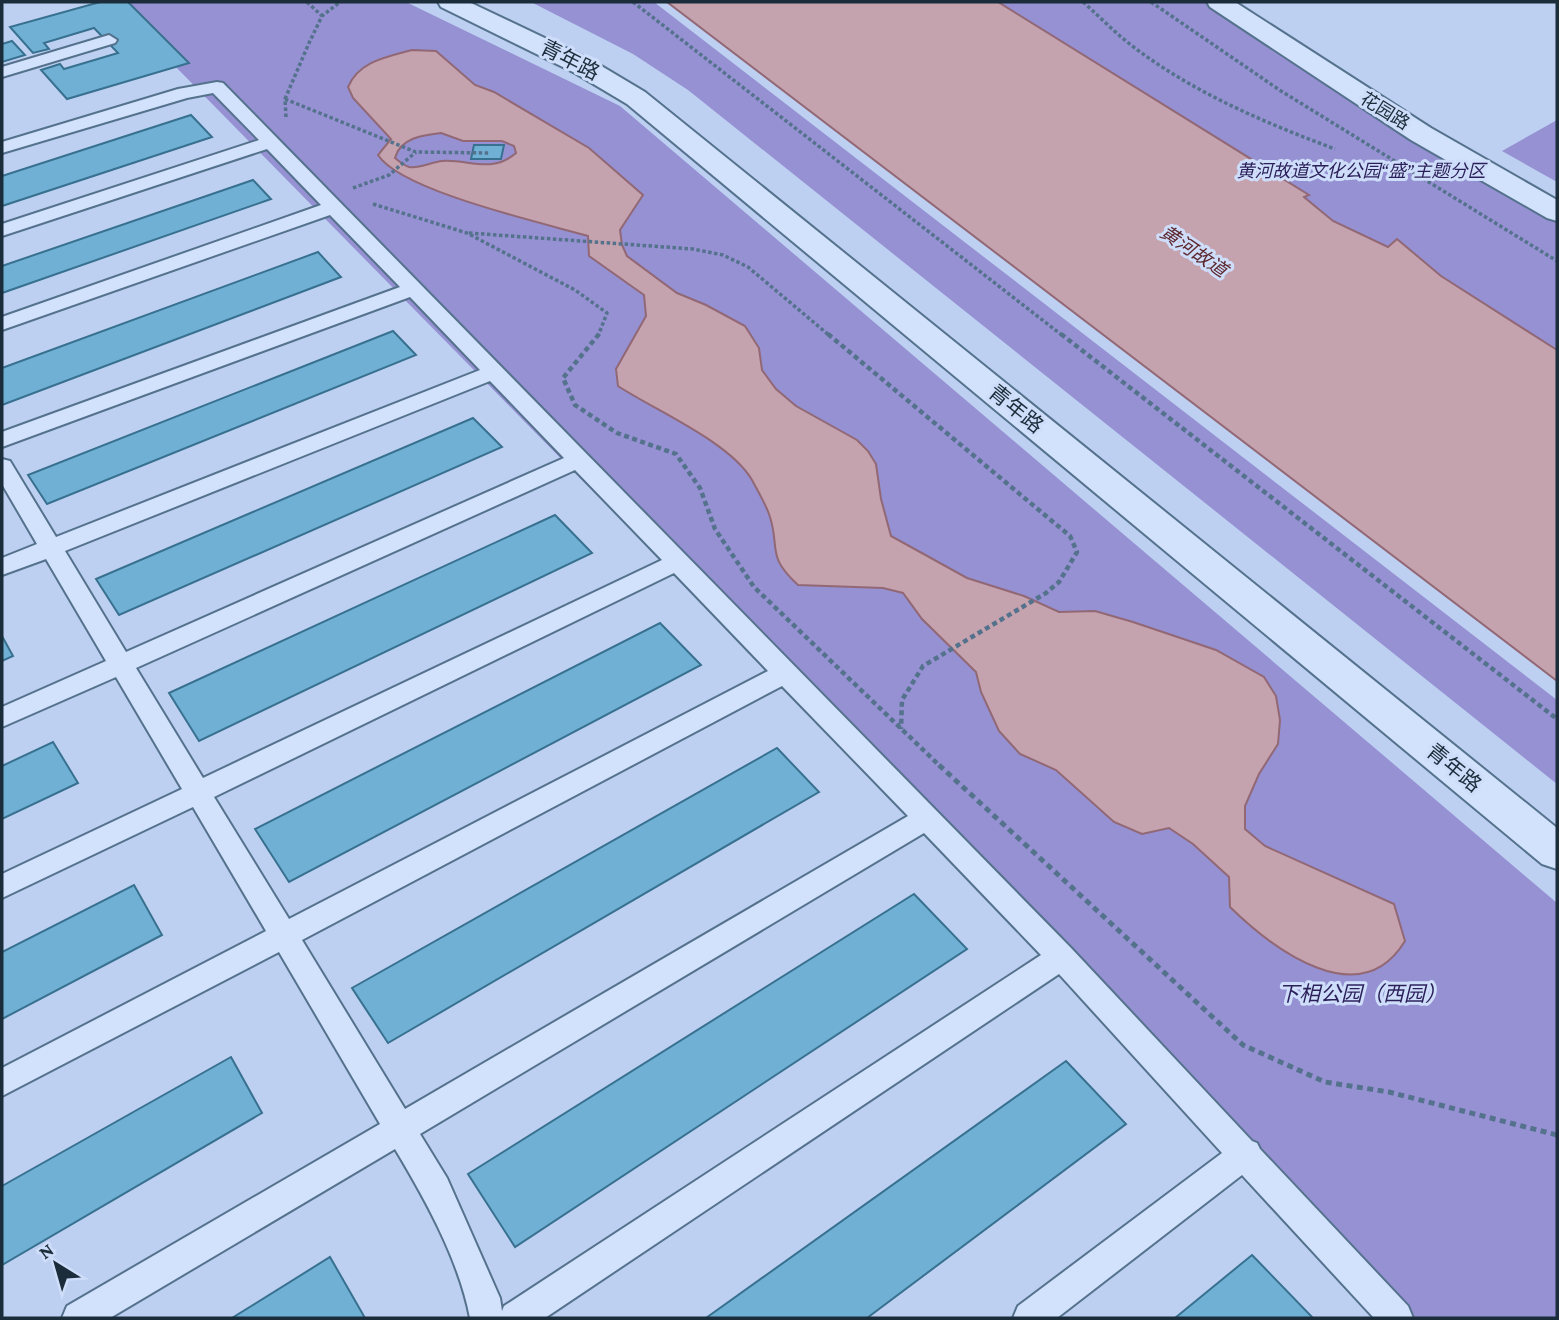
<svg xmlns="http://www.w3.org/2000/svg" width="1559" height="1320" font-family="'Crimson Pro','Noto Sans SC',serif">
	<rect width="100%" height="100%" fill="#bed0f2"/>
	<path fill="#9591d2" d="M112 2H406L620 106 1557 903V1318H1406Z
		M531 2H654L1557 700V784L688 90 633 54Z
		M998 2H1207L1425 144 1557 221V350L1441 276 1397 239 1388 247 1333 221 1304 197 1308 195Z
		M1557 120V182L1502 151Z"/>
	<path fill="#c4a2ae" stroke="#926875" stroke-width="2" fill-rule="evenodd" d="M667 2H998L1309 195 1304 197 1333 221 1388 247 1397 239 1441 276 1557 350V681Z
		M412 50 436 51 475 85 494 92 589 148 643 195 620 230 622 245 627 256 677 293 706 305 745 326 759 348 762 370 776 389 796 406 857 440 868 451 876 464 881 499 891 536 967 578 1024 596 1059 612 1095 611 1133 622 1216 650 1264 677 1276 696 1280 720 1278 744 1259 774 1245 806V829L1265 846 1394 904 1405 941C1360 1015 1273 949 1230 907L1229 877 1193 844 1169 828 1142 834 1114 822 1056 770 1020 754 999 731 981 692 976 672 922 619 903 593 883 588 798 585C765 555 781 548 769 514 765 503 758 491 752 480 730 442 656 411 618 386L616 369 646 316 644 295 589 256 588 236C543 223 401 191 378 155L391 139 353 98 348 87C359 61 387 57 412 50ZM441 133 463 141H502L514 146 516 153C492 174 469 159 442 161 432 162 418 169 409 167 403 165 400 162 395 158 400 138 423 135 441 133Z"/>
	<path fill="#70b0d5" stroke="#38718f" stroke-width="2" d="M100 2H128L189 63 67 99 41 70 60 64 64 69 118 53 94 28 44 43 49 49 33 53 10 27Z
		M12 41 25 55 2 62V44Z
		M191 115 212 137 2 206V176Z
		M474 145H504L501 159H471Z
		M253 180 271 199 2 293V266Z
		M318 252 341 277 2 405V368Z
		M393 331 416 355 47 504 28 475Z
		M473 418 502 447 119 615 96 579Z
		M555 515 592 553 199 741 169 693Z
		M660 623 701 665 289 882 255 829Z
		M2 636 13 656 2 661Z
		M53 742 78 783 2 819V766Z
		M777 748 819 792 388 1043 352 988Z
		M134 885 162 935 2 1019V952Z
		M914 894 967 949 515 1247 468 1174Z
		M231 1057 262 1113 2 1265V1186Z
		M1066 1061 1126 1124 867 1318H706Z
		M1252 1255 1313 1318H1175Z
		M330 1257 365 1318H232Z"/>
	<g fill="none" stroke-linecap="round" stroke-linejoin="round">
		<g stroke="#55728d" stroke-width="4">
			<path id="service" d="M109 35 117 40 115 43 2 77V67Z
				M217 82 223 83 277 138 1071 948 1252 1141 1257 1143 1260 1149 1408 1306 1413 1318H1374L1242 1175 1057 1318H1013L1018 1306 1222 1153 1059 974 545 1318H470C459 1260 425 1199 395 1149L110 1318H62L67 1306 380 1124 279 952 2 1096V1068L266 931 193 807 2 898V874L182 789 116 677 2 727V707L106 661 46 559 2 575V558L37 544 2 484V459L10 461 56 537 480 370 410 297 2 447V432L400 287 330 215 2 330V317L321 205 267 149 2 236V224L259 140 213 93 187 98 2 153V142L178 89ZM490 381 564 458 126 652 65 551ZM575 470 662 560 203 778 136 668ZM674 573 768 671 289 919 214 797ZM782 686 908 816 405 1109 302 940ZM924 833 1041 955 504 1306 502 1311 500 1298 447 1178 420 1134Z"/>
		</g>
		<g stroke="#55728d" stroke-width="4">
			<path id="minor" d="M1207 2H1235L1431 128 1557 200V221L1547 218 1411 140 1210 7Z"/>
		</g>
		<g stroke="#55728d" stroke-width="4">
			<path id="tertiary" d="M438 2H469L593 61 645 92 1557 828V869L1542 864 627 104 575 73 441 7Z"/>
		</g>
		<path stroke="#55728d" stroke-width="3.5" stroke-dasharray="3.5 2.5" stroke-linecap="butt" d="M307 2 322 16
			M633 2 1063 336
			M1083 2C1099 16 1114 32 1131 45 1192 92 1263 122 1335 149
			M1151 2 1281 91 1557 261
			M285 99 416 152 489 153
			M286 117 285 99 309 43 322 16 340 2
			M353 188 389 175 416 152
			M373 204 467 233 575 290 607 313 598 336
			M469 233 693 249 723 255 748 267 830 336"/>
		<path stroke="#55728d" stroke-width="4.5" stroke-dasharray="5 3.5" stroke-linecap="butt" d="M599 334 563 378 575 405 617 433 676 454 700 488 715 529 754 587 941 767
			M828 334 1070 536 1077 552 1059 582 1046 593 923 666 902 700 901 729
			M1061 334 1557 719"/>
		<path stroke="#55728d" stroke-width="5" stroke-dasharray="6 4.5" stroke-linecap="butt" d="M939 765 1243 1045 1325 1082 1389 1092 1557 1135"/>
		<use href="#service" fill="#d2e1fc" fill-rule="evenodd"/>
		<use href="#minor" fill="#d2e1fc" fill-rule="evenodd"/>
		<use href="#tertiary" fill="#d2e1fc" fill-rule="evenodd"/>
	</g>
	<g text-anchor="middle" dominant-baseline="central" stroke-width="6" stroke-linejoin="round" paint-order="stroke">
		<g font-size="18" fill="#1b2d3a" stroke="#ceddf9">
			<text transform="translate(1385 111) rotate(32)">花园路</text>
		</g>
		<g font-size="18" font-style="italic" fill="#2b1f59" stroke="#ceddf9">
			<text x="1361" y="171">黄河故道文化公园“盛”主题分区</text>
		</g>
		<g font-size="19" font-style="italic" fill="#5c282e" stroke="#ceddf9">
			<text transform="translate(1194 251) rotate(34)">黄河故道</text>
		</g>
		<g font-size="21" fill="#1b2d3a" stroke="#ceddf9">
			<text transform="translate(570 60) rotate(27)">青年路</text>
			<text transform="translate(1016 409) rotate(39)">青年路</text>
			<text transform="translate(1454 768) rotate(39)">青年路</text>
		</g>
		<g font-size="21" font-style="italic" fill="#2b1f59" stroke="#ceddf9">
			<text x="1362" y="994">下相公园（西园）</text>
		</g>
	</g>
	<rect width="1559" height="1320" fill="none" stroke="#1b2d3a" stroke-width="7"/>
	<g transform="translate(56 1264) rotate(323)" stroke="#ceddf9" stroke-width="5" paint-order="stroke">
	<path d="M0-5L12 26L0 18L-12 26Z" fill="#1b2d3a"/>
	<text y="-10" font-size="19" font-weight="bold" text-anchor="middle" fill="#1b2d3a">N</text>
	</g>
</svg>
